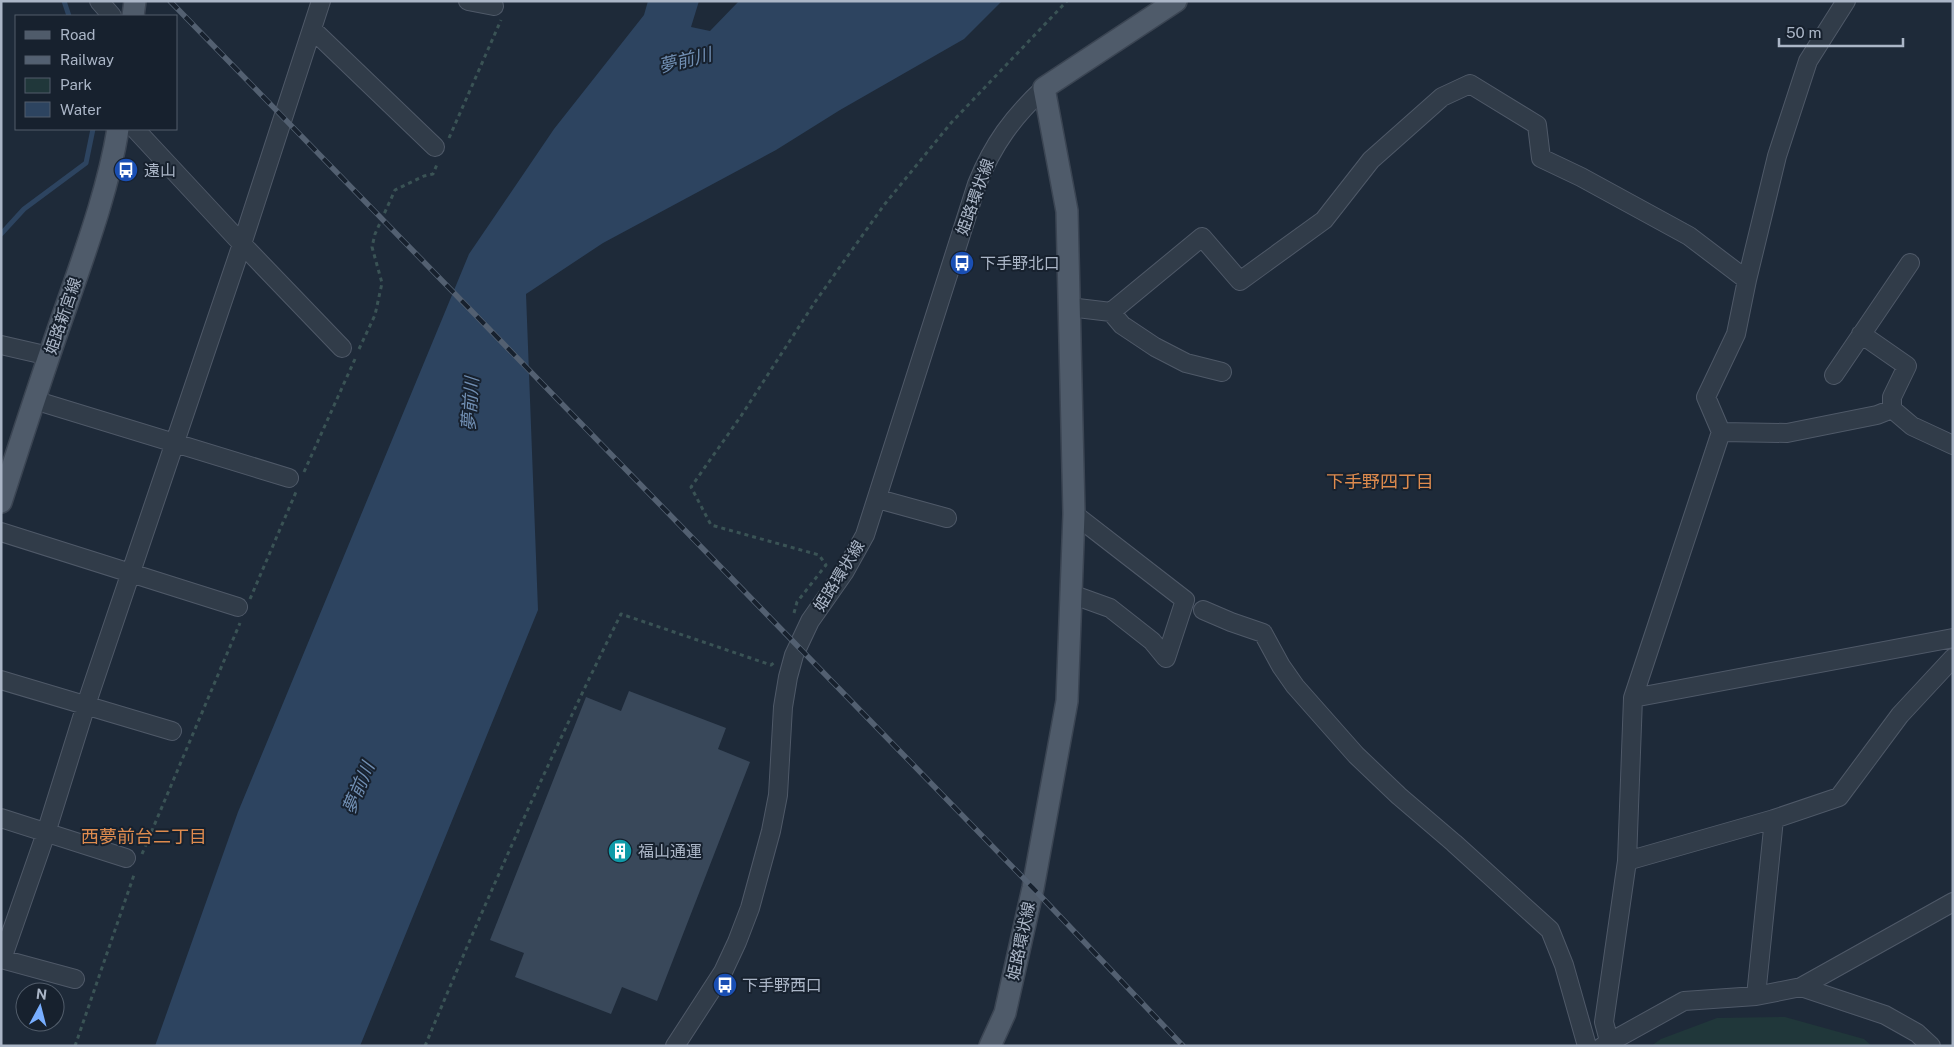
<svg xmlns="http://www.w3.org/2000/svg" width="1954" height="1047" font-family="'Public Sans','Noto Sans JP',sans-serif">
	<rect width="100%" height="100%" fill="#1e2a39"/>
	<path fill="#20373a" d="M1785 1017 1864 1039 1872 1046H1651L1661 1039 1717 1018Z"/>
	<path fill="#2d4460" d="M648 1H699L691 27 710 31 739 1H1002L964 39 840 110 776 150 603 243 526 294 538 610 360 1046H155L238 812 469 254 554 129 644 15Z"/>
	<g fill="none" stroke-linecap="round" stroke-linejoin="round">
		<path stroke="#2d4460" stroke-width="5" d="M64 1 69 16
			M1 234 24 209 86 163 93 129"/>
	</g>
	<path fill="#39485a" d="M629 691 726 728 718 749 750 762 657 1001 622 987 611 1014 515 977 524 953 490 940 586 697 621 711Z"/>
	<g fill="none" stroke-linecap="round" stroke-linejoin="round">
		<g stroke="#4f5968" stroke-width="20">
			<path id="minor" d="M99 1 112 16
				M468 1 494 6
				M312 29 435 147
				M135 129 242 244 342 348
				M1069 307 1111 312 1202 237 1240 281 1324 220 1371 160 1442 97 1470 84 1537 125 1541 158 1581 177 1689 236 1747 280
				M1111 312 1122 325 1155 347 1186 363 1222 372
				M1861 334 1907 366 1892 397V409L1912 426 1953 445
				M1 345 49 356
				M1834 375 1910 263
				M34 400 289 478
				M1721 432 1787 433 1877 415 1892 409
				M878 499 947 518
				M1 532 238 607
				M1071 594 1110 608 1152 641 1166 658 1185 600 1074 514
				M1203 610 1231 622 1263 633 1281 666 1295 686 1356 755 1399 796 1454 843 1550 930 1564 965 1587 1046
				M1 680 172 731
				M1633 698 1953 638
				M1 818 126 858
				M1627 861 1774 819 1839 797 1900 715 1953 658
				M1 959 75 979
				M2 959 46 833 86 705 242 244 321 1
				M1801 987 1953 902
				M1756 996 1774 819
				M1609 1041 1604 1022 1627 861 1633 698 1721 432 1706 397 1736 334 1747 280 1777 156 1808 61 1846 1
				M675 1046 723 972 737 942 750 908 771 831 778 795 783 707 788 677 794 655 810 621 845 571 865 535 977 184C993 144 1013 117 1044 88
				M1603 1046 1684 1001 1756 996 1801 987 1885 1015 1917 1033 1931 1046"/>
		</g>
		<g stroke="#3b4553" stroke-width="24">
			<path id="major" d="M133 16 135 1
				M1 502C22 437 43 372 66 307 86 249 108 190 118 129
				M990 1046 1005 1013 1033 888 1067 701 1074 514 1067 211 1044 88 1176 1"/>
		</g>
		<path stroke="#3a5355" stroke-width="3" stroke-dasharray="4 4" stroke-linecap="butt" d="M449 138 501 20
			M359 349 375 315 382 283 372 247 375 234 395 190 424 176 433 174 438 162
			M304 472 355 359
			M250 599 296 492
			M794 613 797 602 826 565 819 555 711 525 691 487 741 416 815 302 884 205 951 123 1067 1
			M142 854 240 623
			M75 1046 135 872
			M425 1046C486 900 550 756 621 614L771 665 775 662"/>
		<use href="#minor" stroke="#313c49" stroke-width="18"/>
		<use href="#major" stroke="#4f5b6a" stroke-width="21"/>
		<g stroke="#536071" stroke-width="5.5">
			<path id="rail" d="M170 1 1033 888 1183 1046"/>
		</g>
		<use href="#rail" stroke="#17212e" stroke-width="4" stroke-dasharray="11" stroke-linecap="butt"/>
	</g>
	<defs>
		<g id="bus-disc" transform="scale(1.25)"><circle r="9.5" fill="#1a4fb4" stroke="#17212e"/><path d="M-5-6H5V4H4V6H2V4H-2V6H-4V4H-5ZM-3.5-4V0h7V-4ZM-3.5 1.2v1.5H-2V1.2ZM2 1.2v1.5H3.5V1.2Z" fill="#fff"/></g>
		<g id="building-disc" transform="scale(1.25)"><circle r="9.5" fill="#0f9aa8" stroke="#17212e"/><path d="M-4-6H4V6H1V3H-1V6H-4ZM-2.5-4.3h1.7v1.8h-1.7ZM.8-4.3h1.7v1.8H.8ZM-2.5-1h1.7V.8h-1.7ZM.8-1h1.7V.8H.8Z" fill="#fff"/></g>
	</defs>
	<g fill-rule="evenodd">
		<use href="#bus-disc" x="126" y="170"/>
		<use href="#bus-disc" x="962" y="263"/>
		<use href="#building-disc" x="620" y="851"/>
		<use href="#bus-disc" x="725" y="985"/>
	</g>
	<g text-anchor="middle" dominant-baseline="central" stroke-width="4" stroke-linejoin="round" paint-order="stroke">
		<g font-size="16" fill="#abb6c7" stroke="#17212e" text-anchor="start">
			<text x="144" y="170">遠山</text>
			<text x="980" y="263">下手野北口</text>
			<text x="638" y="851">福山通運</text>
			<text x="742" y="985">下手野西口</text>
		</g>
		<g font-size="16" fill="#abb6c7" stroke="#17212e">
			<text transform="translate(975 197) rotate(-70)">姫路環状線</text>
			<text transform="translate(63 316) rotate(-71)">姫路新宮線</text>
			<text transform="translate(839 576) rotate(-58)">姫路環状線</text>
			<text transform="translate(1021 941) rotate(-78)">姫路環状線</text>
		</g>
		<g font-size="18" font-style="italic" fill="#708eb2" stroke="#17212e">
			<text transform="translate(685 60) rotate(-14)">夢前川</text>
			<text transform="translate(470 404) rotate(-86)">夢前川</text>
			<text transform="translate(358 788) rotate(-67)">夢前川</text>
		</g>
		<g font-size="18" fill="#de8b4e" stroke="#17212e">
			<text x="1380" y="481">下手野四丁目</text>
			<text x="144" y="836">西夢前台二丁目</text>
		</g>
	</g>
	<rect width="1954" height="1047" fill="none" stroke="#abb6c7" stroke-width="5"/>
	<rect x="15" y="15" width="162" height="115" fill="#17212e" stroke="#525d6b"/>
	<rect x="25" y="31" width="25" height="8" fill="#4f5b6a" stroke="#525d6b"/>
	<text x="60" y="40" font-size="15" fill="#abb6c7">Road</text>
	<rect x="25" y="56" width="25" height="8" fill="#536071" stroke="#525d6b"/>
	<text x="60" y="65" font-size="15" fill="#abb6c7">Railway</text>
	<rect x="25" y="78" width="25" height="15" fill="#20373a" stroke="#525d6b"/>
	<text x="60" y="90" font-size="15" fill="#abb6c7">Park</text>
	<rect x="25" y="102" width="25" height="15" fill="#2d4460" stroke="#525d6b"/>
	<text x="60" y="115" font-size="15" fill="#abb6c7">Water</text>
	<g transform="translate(40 1007) rotate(7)"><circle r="24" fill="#17212e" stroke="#525d6b"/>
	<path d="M0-4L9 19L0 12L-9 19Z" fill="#78aeff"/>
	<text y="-8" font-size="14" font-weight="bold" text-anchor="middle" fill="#abb6c7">N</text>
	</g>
	<path d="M1779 38v8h124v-8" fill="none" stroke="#abb6c7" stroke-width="2.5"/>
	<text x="1786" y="38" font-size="15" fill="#abb6c7" stroke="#17212e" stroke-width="4" paint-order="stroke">50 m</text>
</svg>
